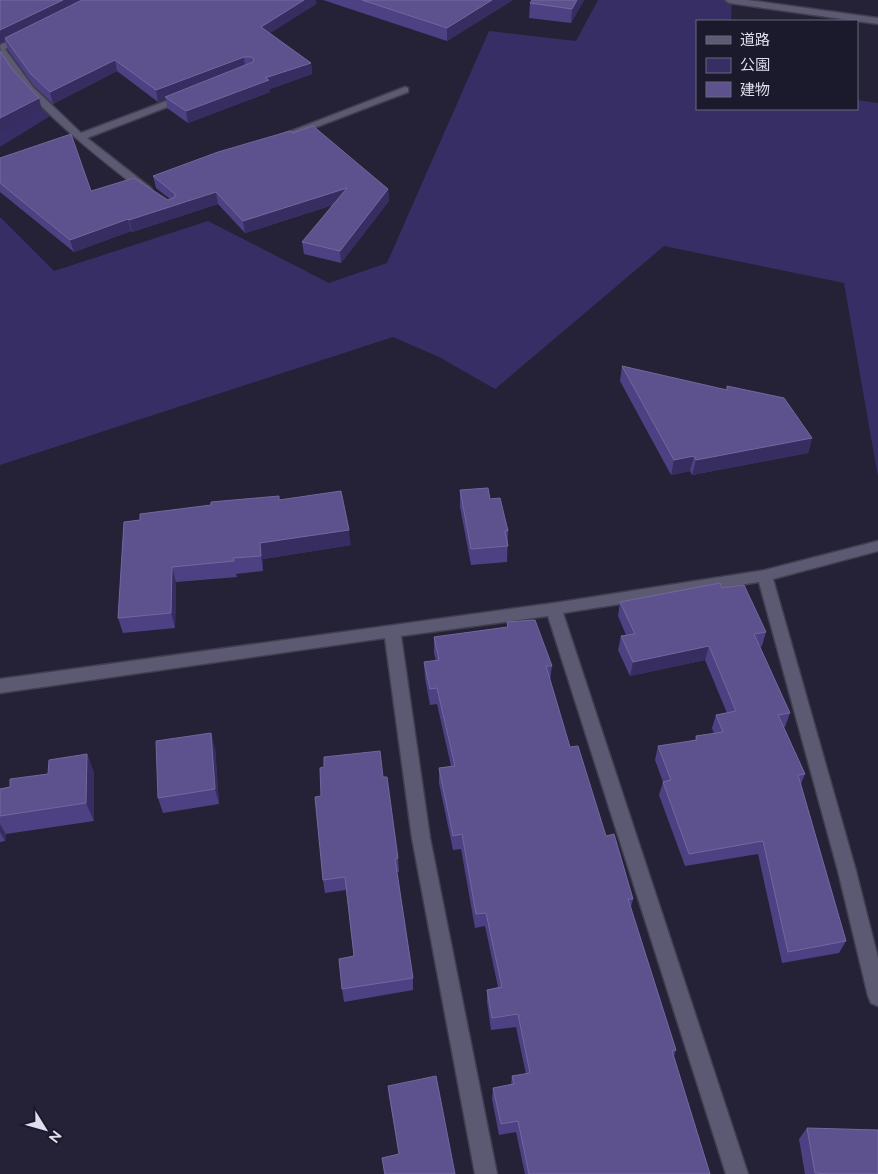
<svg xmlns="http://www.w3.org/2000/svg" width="878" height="1174" font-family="Raleway,'Noto Sans JP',sans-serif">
	<rect width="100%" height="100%" fill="#252237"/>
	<path fill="#382e66" d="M598 0H732L731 21H697V109H857V100L878 103V477L844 283 664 246 495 389 439 357 393 337 0 465V217L54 271 208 221 329 283 387 263 489 31 576 41Z
		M0 48 30 89 55 113 0 147Z"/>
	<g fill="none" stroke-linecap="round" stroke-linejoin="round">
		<g stroke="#403e4f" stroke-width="3">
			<path id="minor" d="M725 0H747L878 18V24L729 3Z
				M25 33 29 36 28 38 5 49 33 87 81 133 182 95H188V99L87 138 151 188 152 190 151 192H143C112 168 0 83 0 45Z
				M405 87 408 88V92L277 142 273 143 268 140Z
				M878 541V551L773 579 856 871 878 958V1006L871 1003 868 996 838 871 759 582 563 613 748 1174H726L548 616 401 636 430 838 497 1174H475L412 838 385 638 0 693V679L554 603 765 570Z"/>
		</g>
		<use href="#minor" fill="#5c5a72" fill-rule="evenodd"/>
	</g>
	<path fill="#4e4183" d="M0 0 316 4 270 33 311 63 312 74 270 89V92L188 123 167 108 166 99 158 102 117 71 53 104 34 86 8 50 5 41 0 43Z
		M323 0H513L447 41Z
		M584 0 571 23 529 18 530 3Z
		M293 133 388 189 389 201 341 263 304 254 302 242 333 205 245 233 218 204 132 232 131 231 74 252 0 192V158L91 191 168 200 170 199 156 188 153 176Z
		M622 366 812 438 808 453 692 475 690 471 671 475 620 381Z
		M460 490 490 499 508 531 507 562 471 565 460 507Z
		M279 500 351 545 263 559V571L236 574 237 577 176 582 175 628 123 633 118 618 124 522Z
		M722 588 766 632 762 646 760 647 790 713 785 727H784L805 774 801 784 846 941 839 953 782 963 758 854 685 866 659 795 663 782 655 760 658 746 695 740 696 736 714 734 712 728 716 715 727 713 705 660 630 676 618 650 621 636 626 635 618 616 620 602Z
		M507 622 552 666 550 680 570 747 606 836 633 899 631 907 676 1050 674 1056 710 1174H525L516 1132 499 1135 492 1099 493 1088 511 1084 512 1076 526 1074 516 1027 491 1030 487 1002V990L498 987 485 926 475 928 461 849 453 850 439 783V768L451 766 437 704 430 705 425 678 424 662 436 661 434 653V637L507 627Z
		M215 748 219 804 163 813 158 798Z
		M87 754 94 773V821L6 834 5 841 0 842V789L10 787 48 774Z
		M324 767 383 777 398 858 399 872H397L413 978V990L344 1002 342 989 354 956 346 890 325 893 323 880 321 796Z
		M388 1086 455 1174H384L382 1158 399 1154 389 1097Z
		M807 1128 878 1174H805L799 1139Z"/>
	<path fill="#372d60" d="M63 0H89L5 38V41L0 43V30Z
		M304 0H316V4L262 38 261 27Z
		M492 0H513L447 41V28Z
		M577 0H584L571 23 572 9Z
		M244 57 245 68 165 97 166 99 158 102 156 90Z
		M115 60 117 71 53 104 50 92Z
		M311 63 312 74 270 89V92L188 123 186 111 265 78Z
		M39 98 42 110 0 132V118Z
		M347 188 348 200 245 233 243 221Z
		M388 189 389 201 341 263 340 251Z
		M216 192 218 204 132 232 129 220Z
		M128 219 131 231 74 252 70 240Z
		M812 438 808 453 692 475 696 460Z
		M694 456 690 471 671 475 674 460Z
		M349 530 351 545 263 559V571L261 556 260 543Z
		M172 567 176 582 175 628 171 613Z
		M709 646 705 660 630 676 633 662Z
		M211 733 215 748 219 804 215 789Z
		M87 754 94 773V821L86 803Z
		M0 824 6 834 5 841 0 832Z"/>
	<path fill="#5e528e" stroke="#72689d" d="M0 0H63L0 30Z
		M82 0H304L261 27 311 63 265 78 269 80 186 111 165 97 253 62 254 59 251 57H244L156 90 115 60 50 92 31 74 5 38Z
		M362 0H492L447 28Z
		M532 0H577L572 9 530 3Z
		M0 51 12 69 39 98 0 118Z
		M313 126 388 189 340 251 302 242 347 188 243 221 216 192 129 220 128 219 70 240 0 183V158L71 134 91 191 134 178 168 200 175 197V194L153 176 218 152 290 131 293 133Z
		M622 366 727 390V386L784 398 812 438 696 460 694 456 674 460Z
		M488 488 490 499 500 498 508 531H505L508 546 471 549 460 490Z
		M341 491 349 530 260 543 261 556 233 558 234 561 172 567 171 613 118 618 124 522 140 520V514L211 505V502L279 496V500Z
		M720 583 722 588 744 585 766 632 754 634 790 713 778 715 805 774 798 775 846 941 788 952 763 841 689 854 663 782 671 780 658 746 697 740 696 736 723 732 716 715 736 711 709 646 633 662 621 636 635 634 620 602Z
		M535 620 552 666H546L570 747 578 746 606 836 614 834 633 899H628L676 1050 672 1051 710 1174H529L518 1121 501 1124 493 1088 514 1084 512 1076 530 1073 518 1014 492 1018 487 990 502 987 486 913 476 914 462 834 453 836 439 768 455 766 437 688 430 689 424 662 439 660 434 637 508 627 507 622Z
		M211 733 215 789 158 798 156 741Z
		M380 751 383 777H387L398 858 395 859 413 978 342 989 339 959 354 956 345 877 323 880 315 797 321 796 320 768 324 767V757Z
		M87 754 86 803 0 816V789L10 787V779L48 774 49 760Z
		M436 1076 455 1174H385L382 1158 399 1154 388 1086Z
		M807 1128 878 1130V1174H829L815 1173Z"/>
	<rect x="696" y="20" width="162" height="90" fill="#1b192c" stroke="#696879"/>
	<rect x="706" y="36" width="25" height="8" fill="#5c5a72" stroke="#696879"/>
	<text x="740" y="45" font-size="15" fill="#dfdeec">道路</text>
	<rect x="706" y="58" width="25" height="15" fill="#382e66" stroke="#696879"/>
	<text x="740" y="70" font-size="15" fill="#dfdeec">公園</text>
	<rect x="706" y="82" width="25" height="15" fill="#5e528e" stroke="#696879"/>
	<text x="740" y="95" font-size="15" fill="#dfdeec">建物</text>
	<g transform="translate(45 1129) rotate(127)" stroke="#1b192c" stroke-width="4" paint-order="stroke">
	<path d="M0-4L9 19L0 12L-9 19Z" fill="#dfdeec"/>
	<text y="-8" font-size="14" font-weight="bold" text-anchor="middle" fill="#dfdeec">N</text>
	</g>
</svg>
